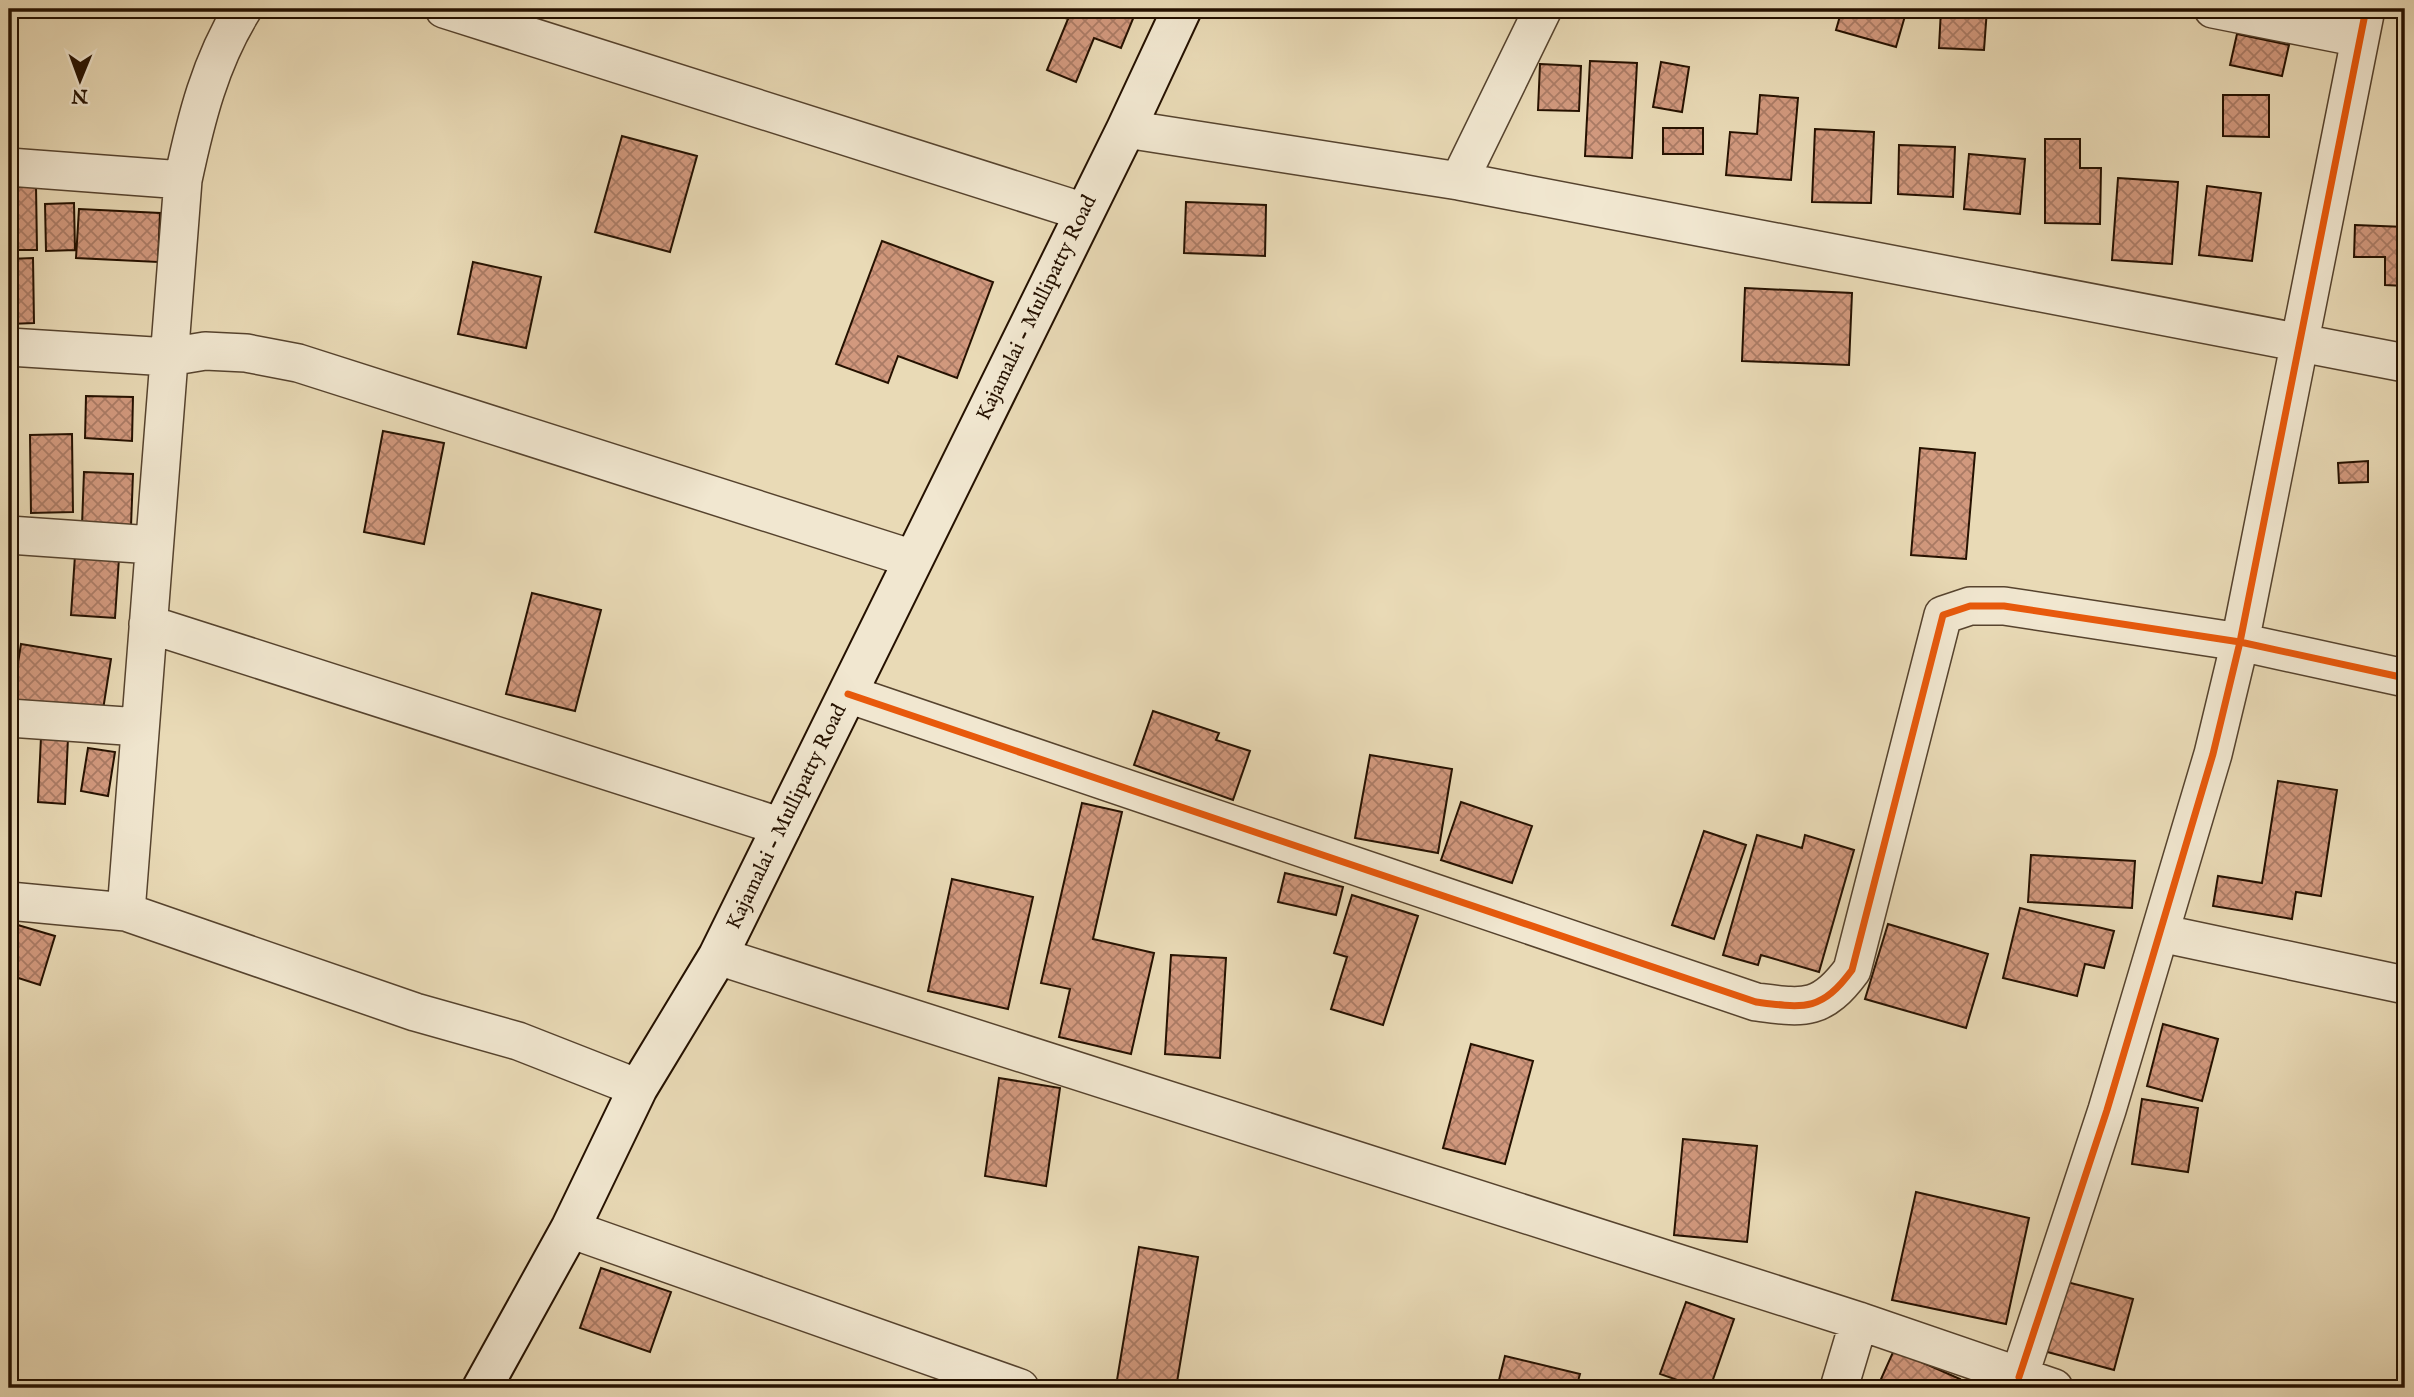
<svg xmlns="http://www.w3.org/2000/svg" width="2414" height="1397" font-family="'IM FELL English',serif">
	<defs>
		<pattern id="building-cross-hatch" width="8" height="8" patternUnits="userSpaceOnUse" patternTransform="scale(1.75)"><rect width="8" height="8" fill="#d2997e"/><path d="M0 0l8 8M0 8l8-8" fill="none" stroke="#aa7b65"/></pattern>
	</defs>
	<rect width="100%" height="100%" fill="#e9dab6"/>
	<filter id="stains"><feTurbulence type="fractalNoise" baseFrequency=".00286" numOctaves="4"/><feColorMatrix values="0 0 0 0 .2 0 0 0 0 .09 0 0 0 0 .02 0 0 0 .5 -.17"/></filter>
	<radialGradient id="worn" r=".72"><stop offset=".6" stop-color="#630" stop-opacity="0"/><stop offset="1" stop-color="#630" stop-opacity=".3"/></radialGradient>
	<path fill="url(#building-cross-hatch)" stroke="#251100" stroke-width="2" d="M1042 9H1137L1121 48 1094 38 1076 82 1047 70 1068 19Z
		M1842 9H1907L1896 47 1836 30Z
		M1941 9H1987L1984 50 1939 48Z
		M2237 34 2289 45 2282 76 2230 65Z
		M1590 61 1637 63 1632 158 1585 156Z
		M1661 62 1689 67 1682 112 1653 107Z
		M1540 64 1581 66 1579 111 1538 110Z
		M1760 95 1798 98 1791 180 1726 175 1730 132 1757 134Z
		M2223 95H2269V137L2223 136Z
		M1663 128H1703V154H1663Z
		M1815 129 1874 132 1871 203 1812 202Z
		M622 136 697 156 670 252 595 232Z
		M2045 139H2080V168H2101L2100 224 2045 223Z
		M1899 145 1955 147 1953 197 1898 194Z
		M1969 154 2025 159 2020 214 1964 209Z
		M2118 178 2178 182 2172 264 2112 260Z
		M36 186 37 250H9V187Z
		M2207 186 2261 193 2252 261 2199 255Z
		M1186 202 1266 205 1265 256 1184 253Z
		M74 203 75 250 46 251 45 204Z
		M79 209 160 213 158 262 76 258Z
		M2355 225 2405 227V286L2385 285V257H2354Z
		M882 241 993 282 957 378 898 356 888 383 836 364Z
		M33 258 34 323 9 324V259Z
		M473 262 541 277 526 348 458 334Z
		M1745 288 1852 293 1849 365 1742 361Z
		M86 396 133 397 132 441 85 438Z
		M383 431 444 443 424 544 364 532Z
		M72 434 73 512 31 513 30 435Z
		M9 443 14 444 10 501H9Z
		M1920 448 1975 453 1966 559 1911 555Z
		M2368 461V482L2339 483 2338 463Z
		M84 472 133 474 131 526 82 525Z
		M75 555 119 558 115 618 71 615Z
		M532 593 601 610 575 711 506 694Z
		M21 644 111 659 102 716 12 701Z
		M1153 711 1219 733 1216 740 1250 751 1233 800 1134 765Z
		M41 737 68 738 65 804 38 802Z
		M88 748 115 752 108 796 81 791Z
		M1370 755 1452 769 1438 853 1355 838Z
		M2278 781 2337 790 2321 896 2296 892 2292 919 2213 906 2218 876 2262 883Z
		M1461 802 1532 826 1512 883 1441 860Z
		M1082 803 1122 812 1093 939 1154 953 1131 1054 1059 1037 1070 989 1041 983Z
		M1704 831 1746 845 1714 939 1672 925Z
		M1757 835 1802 848 1805 835 1854 850 1819 972 1761 955 1758 965 1723 955Z
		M2031 855 2135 861 2132 908 2028 902Z
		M1285 873 1343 887 1336 915 1278 902Z
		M952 879 1033 897 1008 1009 928 991Z
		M1352 895 1418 916 1383 1025 1331 1009 1347 957 1334 953Z
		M2020 908 2114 931 2104 968 2085 964 2077 996 2003 978Z
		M11 923 55 936 40 985 9 975Z
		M1888 924 1988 954 1966 1028 1865 999Z
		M1171 955 1226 958 1220 1058 1165 1054Z
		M2163 1024 2218 1039 2202 1101 2147 1086Z
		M1471 1044 1533 1061 1505 1164 1443 1148Z
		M999 1078 1060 1088 1046 1186 985 1176Z
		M2142 1099 2198 1108 2188 1172 2132 1164Z
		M1683 1139 1757 1146 1747 1242 1674 1235Z
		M1916 1192 2029 1218 2006 1324 1892 1300Z
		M1139 1247 1198 1257 1176 1388 1116 1386Z
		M601 1268 671 1292 650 1352 580 1328Z
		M2059 1280 2133 1299 2114 1370 2040 1350Z
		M1686 1302 1734 1319 1710 1388H1700L1660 1374Z
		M1894 1350 1960 1379 1956 1388H1877Z
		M1505 1356 1580 1374 1576 1388H1497Z"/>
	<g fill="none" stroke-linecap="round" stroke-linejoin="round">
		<g stroke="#56432e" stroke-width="40">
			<path id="street" d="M444 9 1084 212
				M2213 9 2360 38
				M1126 129 1459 181 2405 363
				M9 167 183 180
				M1459 181 1543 9
				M9 347 169 357 205 351 246 353 298 363 913 559
				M9 535 153 545
				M148 624 782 827
				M848 694 1756 1002C1804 1008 1821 1012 1852 970L1943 615 1970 606H2004L2240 642 2405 678
				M9 718 140 727
				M9 901 126 912 415 1012 518 1041 638 1088
				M126 912 183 180C196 119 210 62 243 9
				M2160 933 2405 985
				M718 956 1859 1321 2054 1388
				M570 1229 1020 1388
				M2019 1377 2107 1110 2213 754 2240 642 2366 9
				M1839 1388 1859 1321"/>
		</g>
		<g stroke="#251100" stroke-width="42">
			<path id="secondary" d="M482 1388 570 1229 638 1088 718 956 1126 129 1182 9"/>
		</g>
		<use href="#street" stroke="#f1e7d0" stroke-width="37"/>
		<use href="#secondary" stroke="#f1e7d0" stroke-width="38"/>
		<g stroke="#f1e7d0" stroke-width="11">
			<path id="cycleway" d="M848 694 1756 1002C1804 1008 1821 1012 1852 970L1943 615 1970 606H2004L2240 642 2405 678
				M2019 1377 2107 1110 2213 754 2240 642 2366 9"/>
		</g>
		<use href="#cycleway" stroke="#e8590c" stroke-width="7"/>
	</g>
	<g text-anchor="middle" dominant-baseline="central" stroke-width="7" stroke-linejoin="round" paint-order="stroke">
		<g font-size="21" fill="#251100" stroke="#f1e7d0">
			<text transform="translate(1037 308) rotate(-64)">Kajamalai - Mullipatty Road</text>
			<text transform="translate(787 817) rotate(-64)">Kajamalai - Mullipatty Road</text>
		</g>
	</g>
	<rect width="2414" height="1397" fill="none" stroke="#e9dab6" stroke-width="35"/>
	<rect x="10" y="10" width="2393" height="1376" fill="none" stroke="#251100" stroke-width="3.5"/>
	<rect x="18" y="18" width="2379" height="1362" fill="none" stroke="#251100" stroke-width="2"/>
	<g transform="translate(80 80) rotate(181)" stroke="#f1e7d0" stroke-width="5" paint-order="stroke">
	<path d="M0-5L12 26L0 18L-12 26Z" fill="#251100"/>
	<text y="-10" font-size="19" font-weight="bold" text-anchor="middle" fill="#251100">N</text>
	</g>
	<rect width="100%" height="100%" filter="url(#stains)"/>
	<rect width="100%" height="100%" fill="url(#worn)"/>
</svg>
